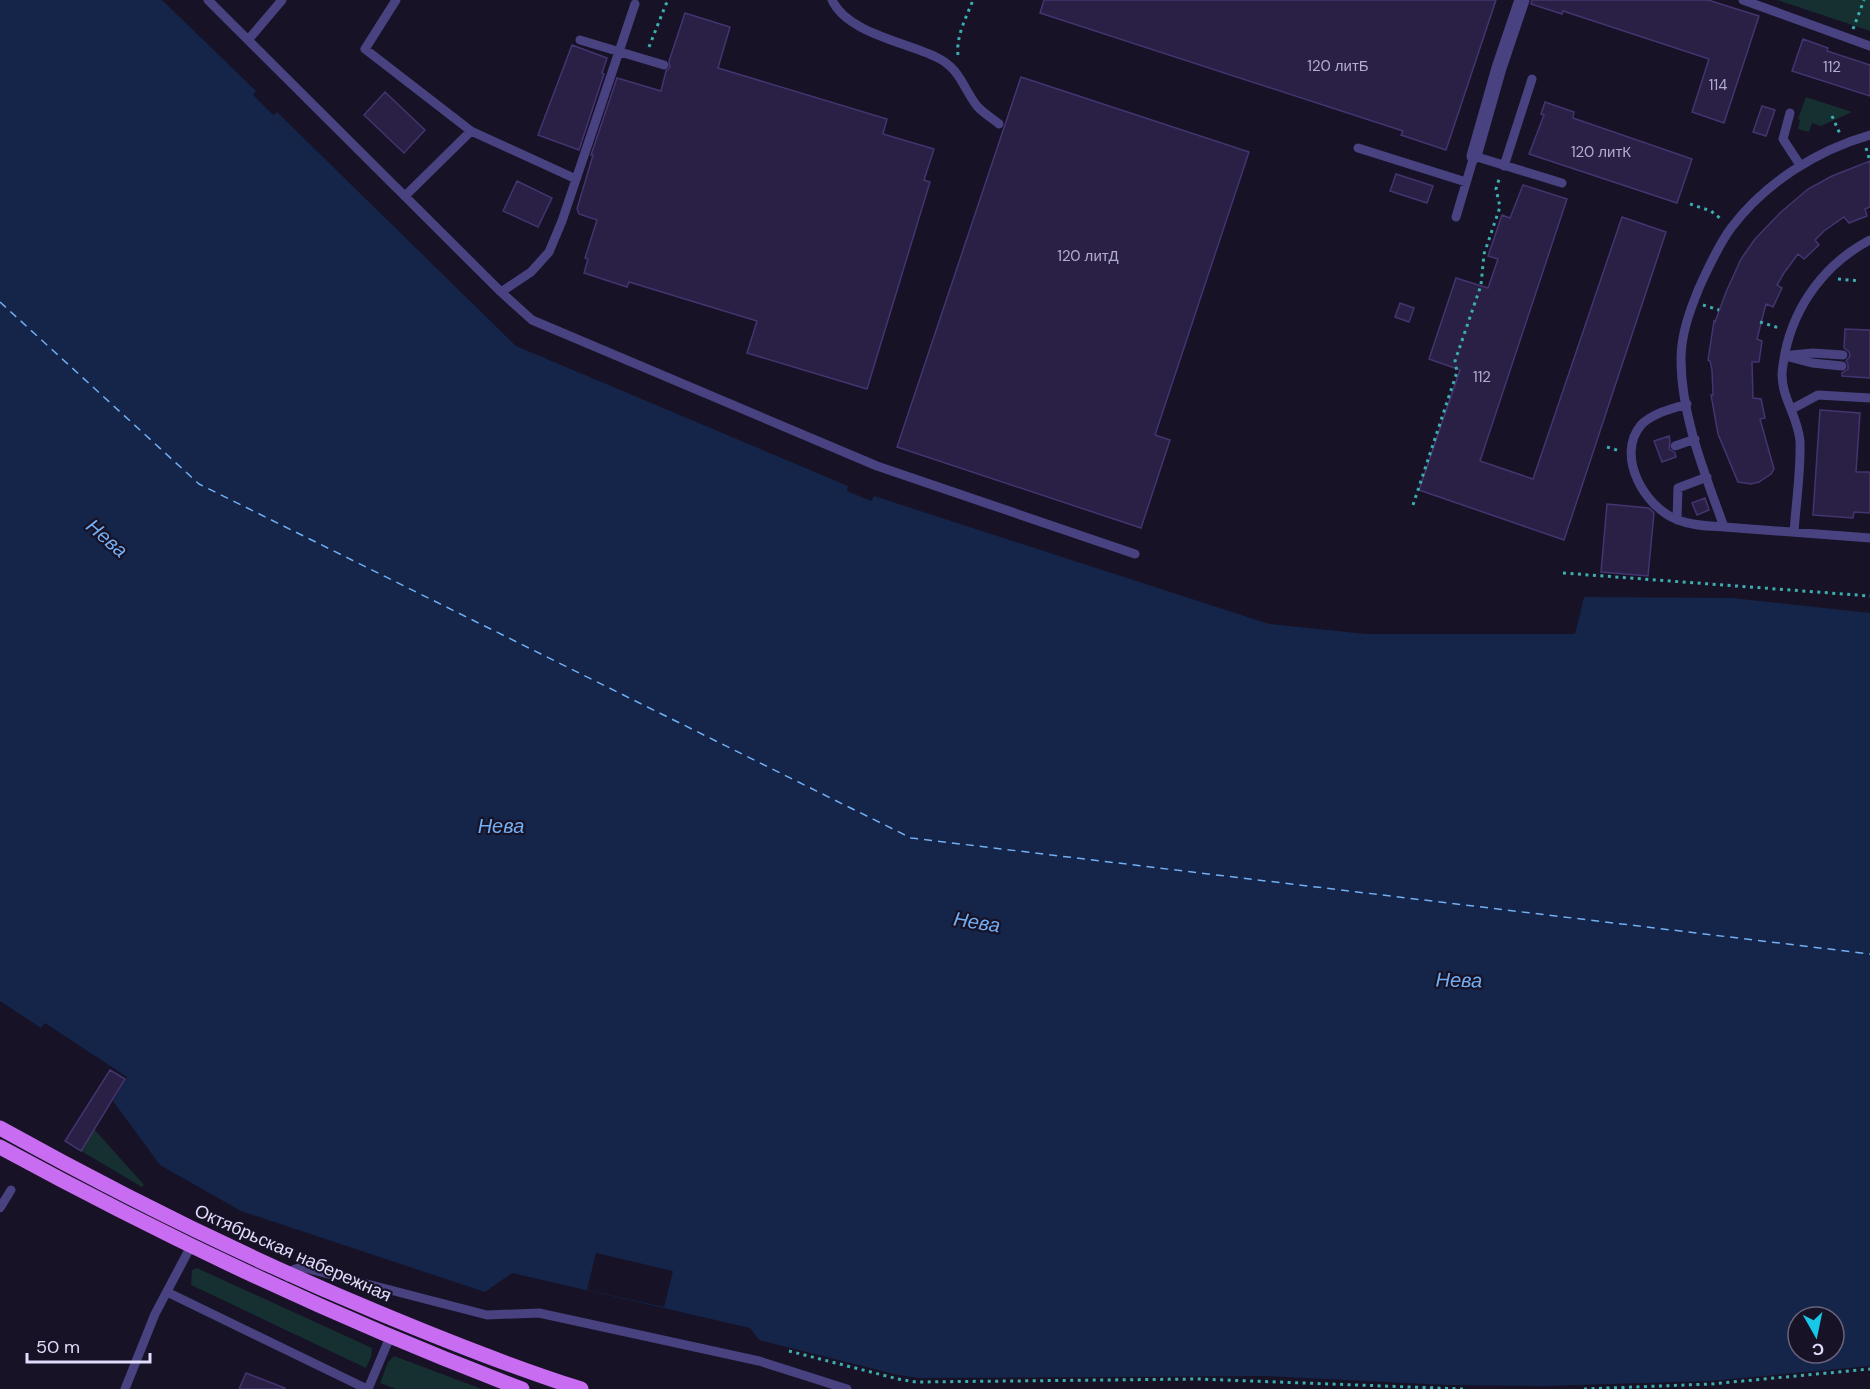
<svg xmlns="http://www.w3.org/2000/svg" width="1870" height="1389" font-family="'DM Sans',sans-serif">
	<rect width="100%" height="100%" fill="#171226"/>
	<path fill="#162f30" d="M1777 0H1870V31Z
		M1806 97 1852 112 1821 126 1812 123 1809 132 1798 129 1800 120 1798 119Z
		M94 1129 144 1185 142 1187 81 1151Z
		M197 1268 372 1348 371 1357 366 1368 191 1285 192 1270Z
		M394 1356 482 1389H396L380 1383 388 1362Z"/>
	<path fill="#142549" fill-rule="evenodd" d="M0 0H162L256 91 253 95 273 115 277 112 516 346 848 486 847 491 871 501 874 496 1269 624 1366 634H1575L1584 597 1732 598 1870 613V1366L1709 1381 1544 1386 1448 1385 1266 1376 918 1378 898 1375 759 1340 750 1328 512 1273 485 1292 241 1211 160 1165 113 1101 127 1077 45 1023 41 1028 0 1001ZM1798 1317H1834V1353H1798Z"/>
	<path fill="#171226" d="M596 1253 673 1271 664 1307 587 1290Z"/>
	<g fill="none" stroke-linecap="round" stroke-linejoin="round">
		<path stroke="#72aef2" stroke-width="1.5" stroke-dasharray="8 6" stroke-linecap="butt" d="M0 302 199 484 911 838 1870 954"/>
	</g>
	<path fill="#2a2045" stroke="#44346f" stroke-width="1.5" d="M1044 0H1496L1446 150 1401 135 1403 131 1040 13Z
		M1532 0H1708L1759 16 1724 123 1692 112 1709 59 1563 11 1562 14 1531 4Z
		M685 13 730 27 718 68 887 119 883 134 934 149 924 180 930 182 867 389 747 353 757 321 629 282 627 287 584 273 588 259 585 258 597 220 579 214 577 209 593 155H591L617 78 661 91 666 71 670 67 669 61Z
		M1803 39 1828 48 1827 51 1870 65V96L1792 71Z
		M572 45 607 58 602 73 604 74 579 150 538 135Z
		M1021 77 1249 152 1155 435 1170 440 1141 528 897 447Z
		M385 92 425 130 404 153 364 115Z
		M1545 102 1574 112 1573 118 1692 159 1677 203 1529 154 1544 115 1541 114Z
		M1762 106 1775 110 1766 136 1753 132Z
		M1870 161V207L1865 209 1867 216 1849 223 1844 217 1824 231 1815 240 1819 245 1804 259 1798 254 1784 273 1777 285 1782 288 1773 307 1766 304 1757 339 1762 341 1759 362H1752L1753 398 1761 399 1765 418 1760 419 1774 469 1771 474 1759 482 1751 484 1738 482 1718 434 1711 395H1713L1712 370 1710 361 1708 360 1714 321 1715 322 1726 292 1741 259 1755 239 1781 212 1808 189 1832 176Z
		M1396 174 1433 186 1427 203 1390 191Z
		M517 181 552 198 538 227 503 211Z
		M1523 185 1567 199 1480 461 1533 479 1622 217 1666 232 1564 540 1419 490 1460 370 1429 359 1456 278 1488 288 1498 259 1488 256 1502 215 1510 218Z
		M1400 303 1414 308 1409 322 1395 317Z
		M1845 329 1870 330V378L1842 376V373L1848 369V364L1846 361 1850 356 1849 352 1844 348Z
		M1820 410 1860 413 1856 472H1870V513L1854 512 1853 518 1813 515Z
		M1669 436 1670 441 1669 449 1675 453 1676 457 1662 462 1654 441Z
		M1705 498 1709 510 1697 515 1692 503Z
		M1607 504 1649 508 1654 513 1648 576 1601 572Z
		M110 1070 125 1079 81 1151 65 1141Z
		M246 1373 285 1388V1389H239Z"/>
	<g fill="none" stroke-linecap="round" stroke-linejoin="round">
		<path stroke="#3caeaf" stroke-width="3" stroke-dasharray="3 4.5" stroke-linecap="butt" d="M1853 29 1864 0
			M649 47 666 4 670 0
			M958 55C956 36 966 18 973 0
			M1832 116 1840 134
			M1866 148 1870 161
			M1690 204 1711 211 1721 219
			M1838 279 1860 281
			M1703 305 1719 310
			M1760 322 1779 328
			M1607 447 1620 451
			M1413 505 1457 372 1455 361 1481 285 1484 254 1500 207 1496 189 1500 176
			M1563 573 1870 596
			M789 1351 898 1379 916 1382 1198 1379 1463 1389
			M1584 1389 1711 1384 1870 1369"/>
		<path stroke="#484281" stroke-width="9" d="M208 0 501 292 532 320 877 466 1135 554
			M396 0 365 49 471 131 576 179
			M832 0C847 33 906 42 936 57 960 68 963 88 977 106 983 113 992 118 999 124
			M1743 0 1870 46
			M248 40 282 0
			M580 40 664 65
			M1790 113 1783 139 1800 165
			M1870 135C1817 150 1765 183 1731 228 1718 246 1708 268 1699 288 1690 310 1681 334 1681 359 1681 416 1705 474 1724 527L1870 538
			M1358 148 1466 182
			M1504 166 1532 79
			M405 196 471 131
			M1456 217 1474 156 1562 183
			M501 292 531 272 549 252 562 221 635 4
			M1792 355 1813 353 1843 355
			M1785 356 1812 363 1842 366
			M1687 404C1672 409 1652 413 1641 425 1615 456 1645 508 1678 520 1693 526 1709 526 1724 527
			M1792 409 1818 395 1870 398
			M1675 446 1695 439
			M1677 520 1678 488 1707 477
			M1794 532C1796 503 1801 470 1800 441 1798 417 1782 398 1782 375 1782 368 1784 360 1785 353 1795 304 1826 263 1870 240
			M0 1208 11 1190
			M288 1277 293 1270 301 1267 487 1315 539 1313 759 1361 847 1389
			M167 1292 367 1389
			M125 1389 155 1314 191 1246
			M368 1389 390 1337"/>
		<path stroke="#484281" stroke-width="15" d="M1474 156 1499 68 1522 0"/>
		<path stroke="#c86cf1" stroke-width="15" d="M0 1128C122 1196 247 1258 377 1312 444 1340 511 1367 581 1389
			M0 1147C169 1239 342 1321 522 1389"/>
	</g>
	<g text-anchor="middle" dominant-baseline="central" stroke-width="4.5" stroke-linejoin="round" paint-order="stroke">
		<g font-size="15" fill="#b3acce">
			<text x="1338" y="66">120 литБ</text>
			<text x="1832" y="67">112</text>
			<text x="1718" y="85">114</text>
			<text x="1601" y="152">120 литК</text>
			<text x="1088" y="256">120 литД</text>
			<text x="1482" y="377">112</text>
		</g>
		<g font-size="18" fill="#e1dbfc" stroke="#171226">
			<text transform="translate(293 1253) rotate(24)">Октябрьская набережная</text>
		</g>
		<g font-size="20" font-style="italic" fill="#72aef2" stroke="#171226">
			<text transform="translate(107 538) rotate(41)">Нева</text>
			<text x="501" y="826">Нева</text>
			<text transform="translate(977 922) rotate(9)">Нева</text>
			<text transform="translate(1459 980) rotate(1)">Нева</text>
		</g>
	</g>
	<g transform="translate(1816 1335) rotate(171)"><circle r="28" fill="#171226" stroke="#68627c" stroke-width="1.5"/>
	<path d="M0-4.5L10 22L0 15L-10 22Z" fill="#19c7e9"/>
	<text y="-9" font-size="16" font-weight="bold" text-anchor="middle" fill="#e1dbfc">С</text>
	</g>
	<path d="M27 1353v9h123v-9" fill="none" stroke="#e1dbfc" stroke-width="3"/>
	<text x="36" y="1353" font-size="18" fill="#e1dbfc" stroke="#171226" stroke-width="4.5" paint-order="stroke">50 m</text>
</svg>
